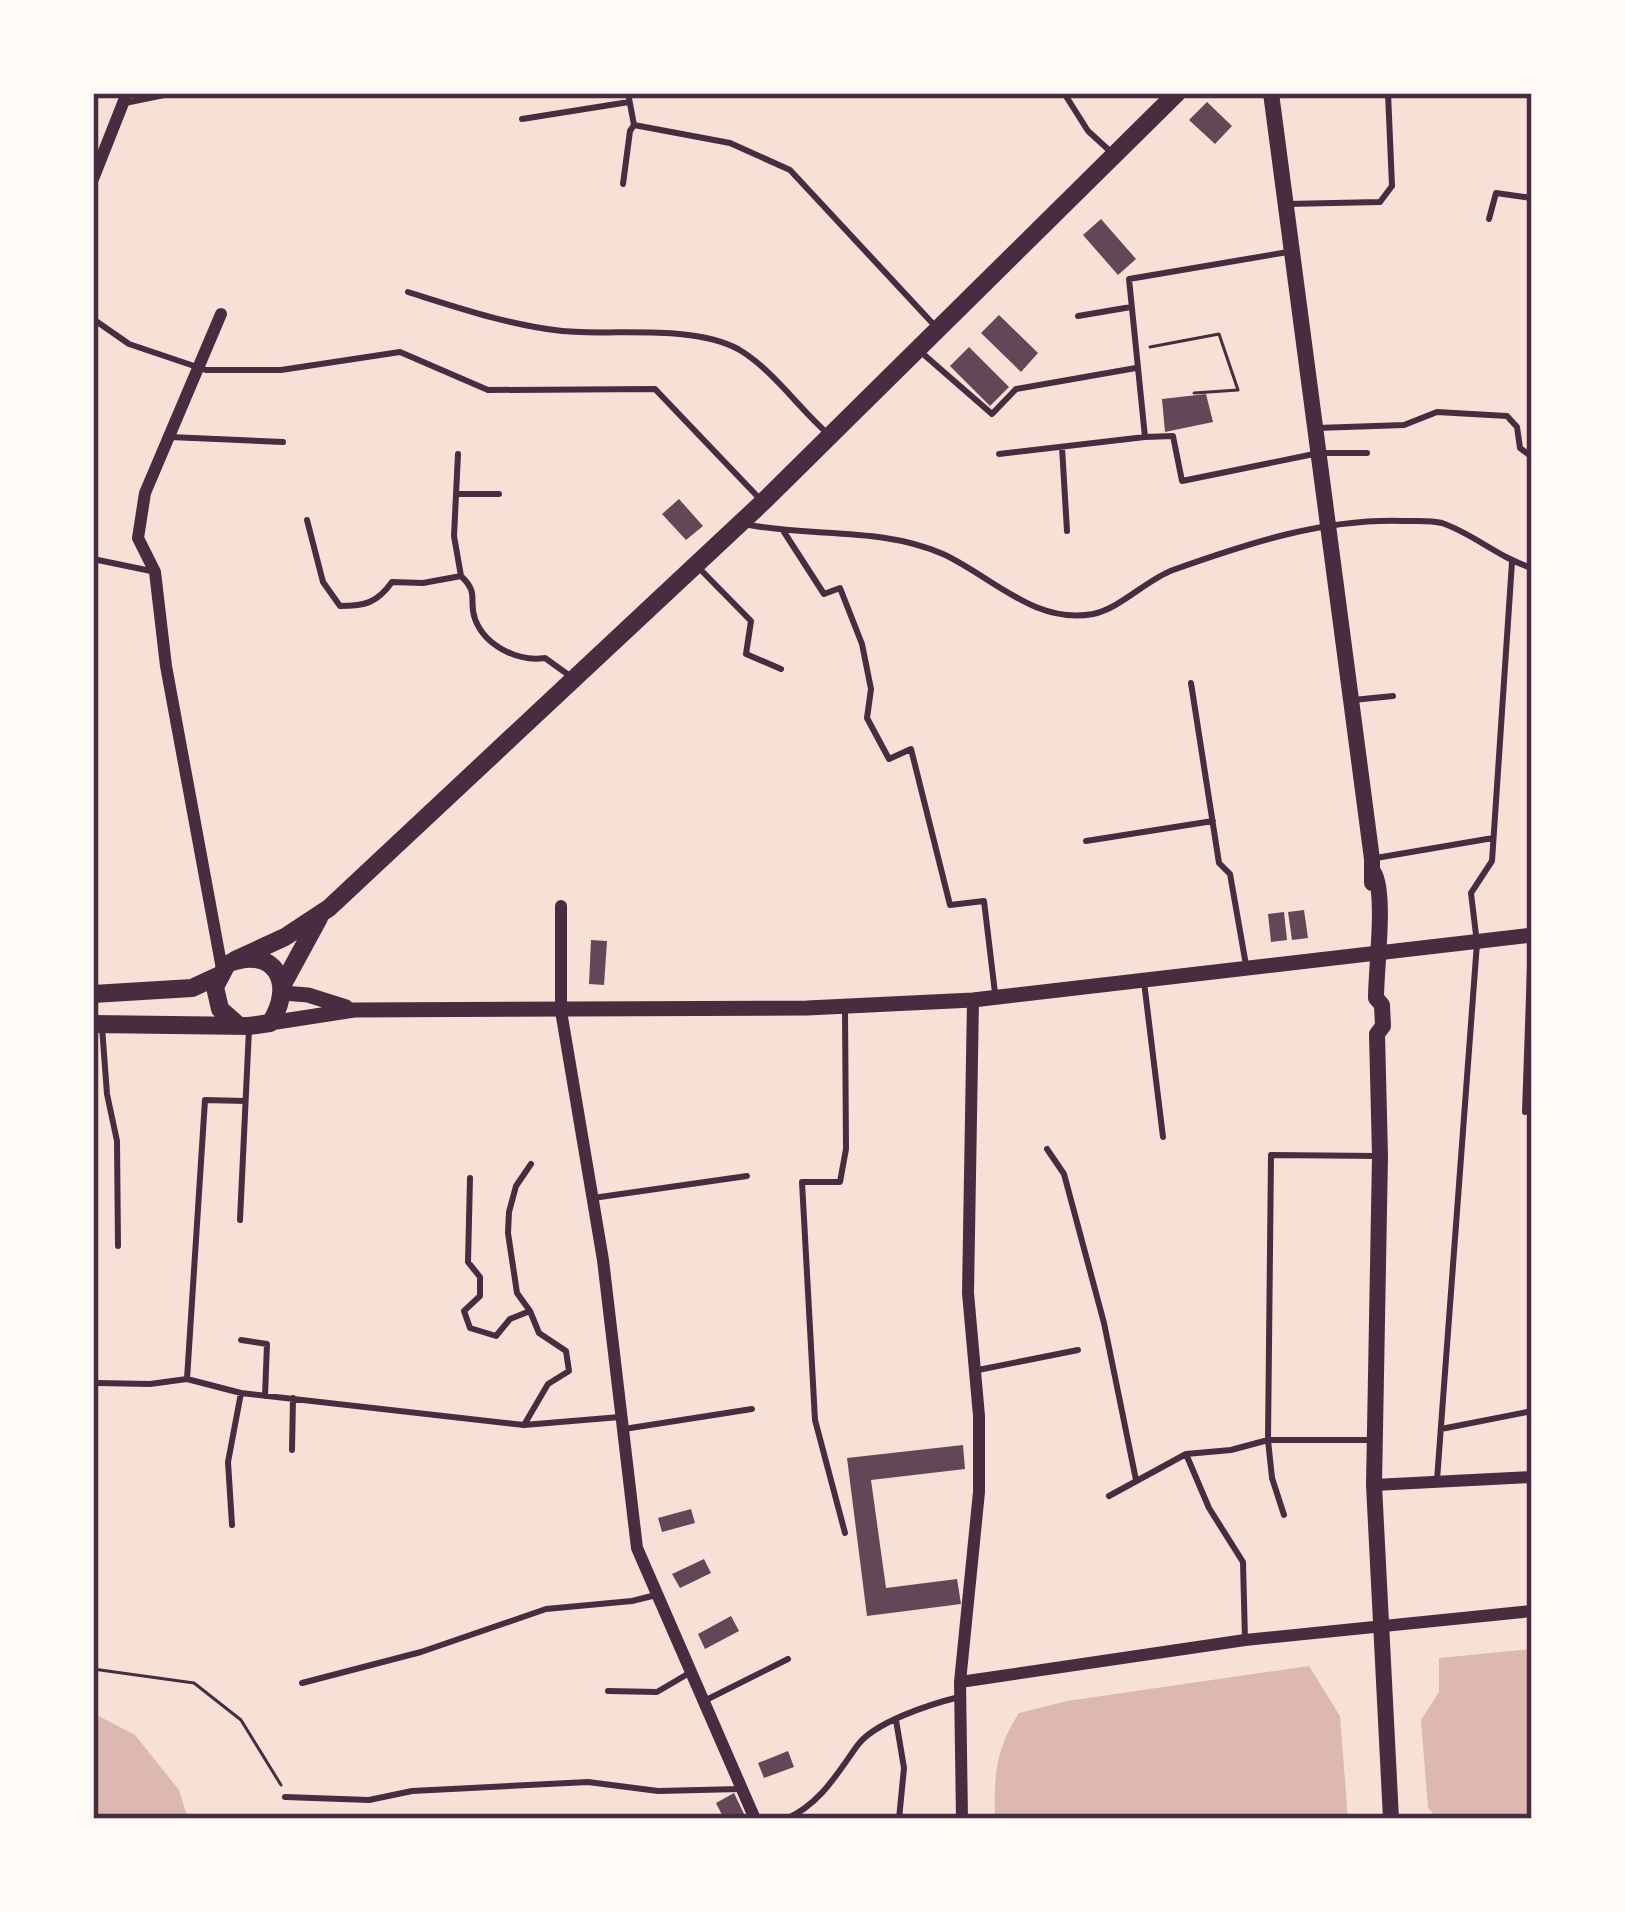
<svg xmlns="http://www.w3.org/2000/svg" width="1625" height="1912" font-family="'Open Sans',sans-serif">
	<rect width="100%" height="100%" fill="#f7e1d7"/>
	<path fill="#dcb8b0" d="M1532 1649V1819H1438L1428 1808 1421 1720 1439 1692V1658Z
		M1309 1666 1340 1716 1348 1819H995C994 1776 995 1750 1019 1713L1067 1701Z
		M93 1713 135 1735 179 1790 188 1819H93Z"/>
	<path fill="#644757" d="M1207 102 1232 126 1215 144 1189 120Z
		M1101 219 1136 259 1118 275 1083 235Z
		M999 315 1038 353 1021 372 981 333Z
		M969 347 1009 387 990 406 950 366Z
		M1206 394 1213 422 1165 432 1162 399Z
		M679 499 703 526 686 540 662 514Z
		M1304 910 1308 938 1292 940 1288 912Z
		M1284 912 1287 940 1271 942 1268 914Z
		M591 940 607 941 604 985 589 984Z
		M963 1445 965 1469 871 1480 886 1588 957 1579 961 1604 867 1616 847 1458Z
		M691 1509 695 1523 662 1532 658 1518Z
		M704 1559 711 1573 680 1588 672 1574Z
		M731 1616 739 1631 705 1649 698 1634Z
		M788 1751 794 1767 764 1778 758 1763Z
		M734 1793 744 1814 724 1819 716 1803Z"/>
	<g fill="none" stroke-linecap="round" stroke-linejoin="round">
		<path stroke="#4a2c40" stroke-width="3" d="M1150 347 1219 334 1238 390 1194 393
			M93 1669 194 1683 241 1720 281 1785"/>
		<path stroke="#4a2c40" stroke-width="6" d="M628 93 634 125 730 143 790 170 936 327
			M1064 93 1088 131 1111 152
			M125 103 174 93
			M522 119 629 102
			M623 184 630 131 634 125
			M1287 204 1380 202 1392 186 1388 93
			M1489 219 1496 193 1532 198
			M1288 252 1129 279 1145 437 1173 436 1182 481 1319 453H1367
			M408 292C459 308 509 325 562 331 614 336 692 324 738 349 771 368 798 407 826 432
			M1078 316 1131 307
			M93 319 129 344 206 370H281L400 352 488 390 655 389 759 498
			M922 353 992 414 1016 389 1136 368
			M1317 428 1404 425 1437 412 1507 416 1517 427 1520 448 1532 457
			M170 437 283 442
			M1062 447 1067 531
			M458 454 454 536 461 576
			M999 454 1145 437
			M456 494H499
			M307 520 323 582 340 606C365 606 377 603 392 582L423 583 461 576C480 594 468 600 475 619 485 646 518 662 545 658L570 676
			M744 524C810 538 879 526 943 554 991 576 1035 625 1093 614 1121 608 1146 580 1173 570 1249 543 1324 518 1405 521 1417 521 1431 520 1442 523 1474 534 1499 558 1532 568
			M784 532 824 594 840 588 862 644 871 689 867 718 889 759 911 749 950 905 984 901 995 993
			M93 559 151 571
			M698 567 751 621 746 654 781 669
			M1191 683 1219 863 1230 874 1246 965
			M1353 700 1393 696
			M1086 841 1213 821
			M1376 858 1493 838
			M1144 982 1163 1137
			M845 1010 846 1149 840 1182H802L815 1420 845 1533
			M102 1027 107 1094 117 1141 118 1246
			M1525 1112 1531 938
			M1047 1149 1064 1174 1104 1323 1136 1480
			M470 1178 468 1262 480 1277V1296L464 1311 470 1328 496 1336 510 1319 530 1311
			M593 1198 747 1176
			M240 1220 249 1029
			M241 1340 267 1344 265 1396
			M978 1370 1078 1350
			M187 1379 205 1100 245 1101
			M97 1383 150 1384 187 1379 241 1393 524 1425 620 1417
			M524 1425 548 1384 569 1371 566 1351 539 1333 530 1311 517 1293 508 1233 509 1212 516 1186 531 1164
			M624 1429 752 1409
			M1441 1429 1532 1411
			M292 1450 293 1398
			M1186 1454 1209 1508 1243 1562 1245 1640
			M1437 1480 1477 943 1471 893 1492 861 1512 562
			M1109 1496 1186 1454 1231 1450 1268 1440H1371
			M1284 1515 1272 1478 1268 1440 1271 1155 1379 1156
			M232 1525 228 1462 241 1393
			M302 1683 421 1652 546 1609 632 1601 656 1595
			M608 1691 657 1692 691 1672
			M704 1701 788 1659
			M896 1720 904 1768 899 1819
			M285 1797 369 1800 412 1791 588 1782 658 1791 740 1789
			M786 1819C820 1804 837 1774 857 1746 874 1722 931 1704 959 1697"/>
		<path stroke="#4a2c40" stroke-width="12" d="M93 179 127 93
			M221 314 145 493 138 538 155 572 166 666 222 969
			M561 906V1011L603 1260 637 1548 755 1819
			M1374 1485 1532 1477
			M960 1682 1245 1640 1532 1611
			M962 1819 960 1682 979 1492V1416L968 1293 973 1000"/>
		<path stroke="#4a2c40" stroke-width="15" d="M283 993 308 995 346 1007
			M270 1023 354 1010 807 1008 973 1000 1532 935"/>
		<path stroke="#4a2c40" stroke-width="16" d="M1271 93 1372 859V883
			M1374 873C1386 894 1376 968 1376 998L1382 1005 1383 1026 1377 1034 1380 1156 1374 1485 1391 1819"/>
		<path stroke="#4a2c40" stroke-width="18" d="M235 960 285 937 329 908 763 502 1177 93
			M282 986 319 918
			M93 994 192 988 218 976
			M93 1024 249 1026 270 1023C296 984 275 944 227 964L215 987 220 1009 237 1024"/>
	</g>
	<rect width="1625" height="1912" fill="none" stroke="#fffaf5" stroke-width="192"/>
	<rect x="96" y="96" width="1433" height="1720" fill="none" stroke="#4a2c40" stroke-width="4.5"/>
</svg>
